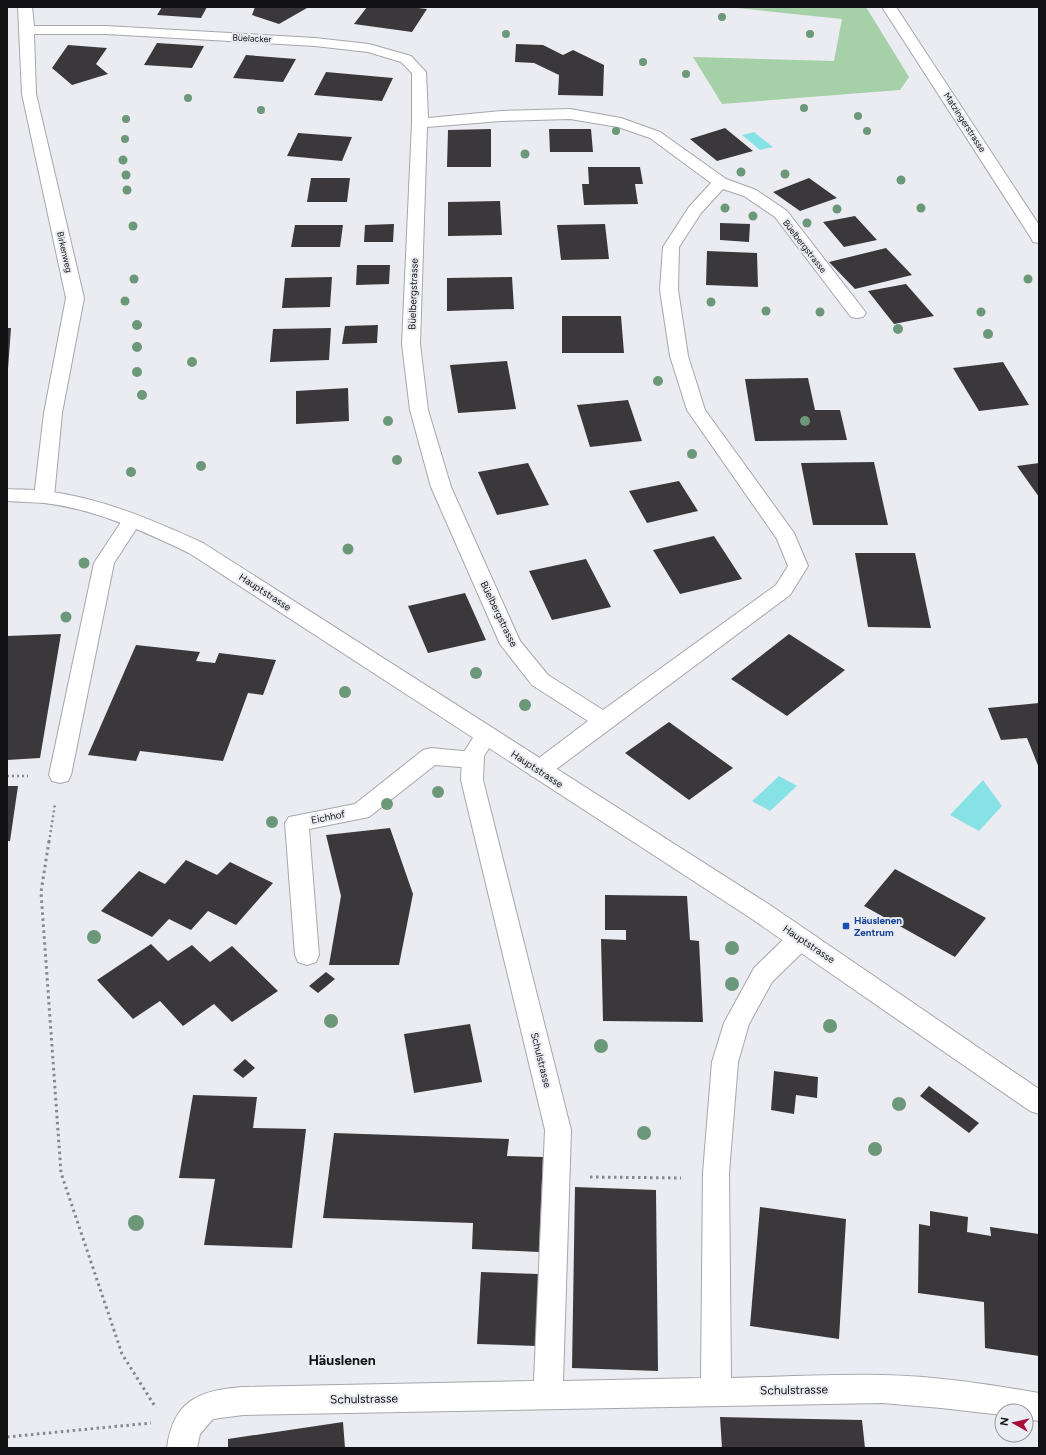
<svg xmlns="http://www.w3.org/2000/svg" width="1046" height="1455" font-family="Figtree,sans-serif">
	<rect width="100%" height="100%" fill="#ebecf2"/>
	<path fill="#a6d0a8" d="M727 7H866L909 77 900 90 722 104 693 57 834 61 842 19Z"/>
	<path fill="#87e2e6" d="M754 132 773 147 760 150 742 135Z
		M779 776 797 786 770 811 752 801Z
		M983 780 1002 806 979 831 950 815Z"/>
	<path fill="#3b383c" d="M162 7H207L201 18 157 15Z
		M255 7H303L307 8 279 24 252 15Z
		M367 7H409L427 9 412 32 354 24Z
		M157 43 204 46 192 68 144 65Z
		M516 44 543 45 563 55 573 50 604 65 603 96 558 95 559 75 534 63 515 62Z
		M68 45 107 48 96 64 108 74 72 85 52 68Z
		M246 55 296 59 283 82 233 78Z
		M326 72 393 78 382 101 314 95Z
		M725 128 753 151 717 161 690 139Z
		M491 129V167H447L448 130Z
		M549 129H591L593 152H550Z
		M298 133 352 137 342 161 287 156Z
		M588 167H640L643 184H635L638 204 584 205 582 184H589Z
		M311 178H350L347 202H307Z
		M809 178 837 198 800 211 773 192Z
		M500 201 502 235 448 236V202Z
		M855 216 877 240 844 247 823 222Z
		M720 223 750 224 749 242 720 240Z
		M394 224 393 242H364L365 225Z
		M605 224 609 259 561 260 557 225Z
		M295 225H343L340 247H291Z
		M886 248 912 275 855 289 829 262Z
		M707 251 757 253 758 287 706 285Z
		M357 265H390L389 284 356 285Z
		M332 277 330 307 282 308 285 278Z
		M512 277 514 309 447 311V278Z
		M906 284 934 316 894 324 868 291Z
		M562 316H621L624 353H562Z
		M378 325 377 343 342 344 345 326Z
		M7 328H11L8 369H7Z
		M331 328 329 360 270 362 273 329Z
		M507 361 516 409 458 413 450 365Z
		M1003 362 1029 405 979 411 953 368Z
		M808 378 815 410H840L847 440 755 441 745 379Z
		M348 388 349 421 296 424V391Z
		M628 400 642 441 590 447 577 405Z
		M874 462 888 525H813L801 463Z
		M528 463 549 505 497 515 478 472Z
		M1039 463V497L1017 466Z
		M679 481 698 511 647 523 629 491Z
		M714 536 742 579 680 594 653 550Z
		M855 553H915L931 628 868 627Z
		M586 559 611 607 552 620 529 571Z
		M465 593 486 640 428 653 408 606Z
		M61 634 40 758 7 760V636Z
		M789 634 845 670 787 716 731 679Z
		M136 645 200 652 196 661 215 663 219 653 276 660 263 695 248 693 223 761 140 751 136 761 88 755Z
		M1039 703V768L1027 738 1001 740 988 708Z
		M669 722 733 768 689 800 625 753Z
		M7 786H18L10 841H7Z
		M390 828 413 894 399 965H329L341 896 326 835Z
		M186 860 217 875 230 862 273 883 236 925 208 911 191 930 169 919 152 937 101 911 139 871 165 884Z
		M895 869 986 918 955 957 864 906Z
		M605 895 687 896 690 940 699 941 703 1022 603 1021 601 939 626 940V930H605Z
		M151 944 168 961 192 945 210 962 232 946 278 991 232 1022 214 1004 183 1026 160 1001 133 1019 97 980Z
		M326 972 335 979 318 993 309 986Z
		M470 1024 482 1082 414 1093 404 1034Z
		M245 1059 255 1068 243 1078 233 1070Z
		M774 1071 818 1077 817 1098 796 1095 794 1114 771 1110Z
		M929 1086 979 1123 969 1133 920 1096Z
		M193 1095 257 1097 253 1128 306 1129 292 1248 204 1245 215 1179 179 1178Z
		M334 1133 509 1139 507 1156 543 1157 539 1252 472 1249 473 1223 323 1218Z
		M575 1187 656 1190 658 1371 572 1368Z
		M760 1207 846 1219 839 1339 750 1326Z
		M930 1211 968 1217 967 1232 991 1236 990 1227 1039 1234V1356L985 1348 984 1302 918 1293 919 1224 930 1226Z
		M481 1272 539 1274 537 1346 477 1344Z
		M720 1417 862 1420 865 1448H722Z
		M343 1422 345 1448H228V1439Z"/>
	<g fill="none" stroke-linecap="round" stroke-linejoin="round">
		<g stroke="#a6a6ac" stroke-width="2">
			<path id="service" d="M132 514 139 516 142 520 114 563 71 775 68 781 60 783 52 781 49 775 94 563 125 516Z
				M431 748 473 752 481 754 484 760 481 766 473 768 435 765 369 817 309 829 319 955 316 962 307 965 298 962 295 955 285 823 289 817 355 804 423 750Z"/>
		</g>
		<g stroke="#a6a6ac" stroke-width="2">
			<path id="minor" d="M18 7H32L34 26H106L315 38 369 44 411 56 426 72 428 118 501 111 570 109 621 118 660 132 726 179 756 190 787 211 863 309 866 313 863 317 857 318 851 317 775 217 744 196 723 189 701 213 679 247 678 290 688 356 705 410 794 533 808 566 790 595 547 776 539 778 531 776 528 770 531 764 588 721 532 685 500 644 431 487 410 410 402 344 412 123V73L401 62 368 52 315 46 106 34H34L36 94 84 298 62 413 54 497 51 501 44 503 37 501 34 497 44 413 66 298 22 94ZM570 119 618 127 650 138 711 183 689 207 663 247 660 290 670 356 687 410 777 539 788 566 776 585 603 710 548 675 520 641 451 487 428 410 420 344 427 127 501 121Z
				M486 728 494 730 497 736 484 756 483 780 571 1130 563 1381 701 1378 703 1173 712 1062 724 1023 754 968 791 932 800 929 809 932 812 939 809 946 772 982 749 1024 738 1062 729 1173 731 1378C781 1377 832 1374 882 1375 935 1376 987 1384 1039 1393V1421L1026 1419V1411H1002V1415L941 1408 882 1403 243 1415 213 1419 200 1434 197 1448H167C173 1400 200 1390 243 1387L534 1381 545 1130 461 780 462 755 478 730Z"/>
		</g>
		<g stroke="#a6a6ac" stroke-width="2">
			<path id="tertiary" d="M882 7H896L1039 225V243L1033 242 1031 238Z
				M7 489C19 490 32 489 44 491 99 497 153 520 203 543L770 905 1039 1089V1114L1030 1111 752 919 189 553C143 531 95 509 44 503 32 502 19 502 7 501Z"/>
		</g>
		<path stroke="#87888c" stroke-width="2.5" stroke-dasharray="2 3" stroke-linecap="butt" d="M7 776H28
			M49 842 55 804"/>
		<path stroke="#87888c" stroke-width="3" stroke-dasharray="2.5 3.5" stroke-linecap="butt" d="M49 841 41 892 61 1173 122 1354 156 1408
			M590 1177 681 1178
			M7 1437 151 1423"/>
		<use href="#service" fill="#fff" fill-rule="evenodd"/>
		<use href="#minor" fill="#fff" fill-rule="evenodd"/>
		<use href="#tertiary" fill="#fff" fill-rule="evenodd"/>
	</g>
	<g fill="#6c987a">
		<circle cx="722" cy="17" r="4"/>
		<circle cx="506" cy="34" r="4"/>
		<circle cx="810" cy="34" r="4"/>
		<circle cx="643" cy="62" r="4"/>
		<circle cx="686" cy="74" r="4"/>
		<circle cx="188" cy="98" r="4"/>
		<circle cx="804" cy="108" r="4"/>
		<circle cx="261" cy="110" r="4"/>
		<circle cx="858" cy="116" r="4"/>
		<circle cx="126" cy="119" r="4"/>
		<circle cx="616" cy="131" r="4"/>
		<circle cx="867" cy="131" r="4"/>
		<circle cx="125" cy="139" r="4"/>
		<circle cx="525" cy="154" r="4.5"/>
		<circle cx="123" cy="160" r="4.5"/>
		<circle cx="741" cy="172" r="4.5"/>
		<circle cx="785" cy="174" r="4.5"/>
		<circle cx="126" cy="175" r="4.5"/>
		<circle cx="901" cy="180" r="4.5"/>
		<circle cx="127" cy="190" r="4.5"/>
		<circle cx="725" cy="208" r="4.5"/>
		<circle cx="921" cy="208" r="4.5"/>
		<circle cx="837" cy="209" r="4.5"/>
		<circle cx="753" cy="216" r="4.5"/>
		<circle cx="807" cy="223" r="4.5"/>
		<circle cx="133" cy="226" r="4.5"/>
		<circle cx="134" cy="279" r="4.5"/>
		<circle cx="1028" cy="279" r="4.5"/>
		<circle cx="125" cy="301" r="4.5"/>
		<circle cx="711" cy="302" r="4.5"/>
		<circle cx="766" cy="311" r="4.5"/>
		<circle cx="820" cy="312" r="4.5"/>
		<circle cx="981" cy="312" r="4.5"/>
		<circle cx="137" cy="325" r="5"/>
		<circle cx="898" cy="329" r="5"/>
		<circle cx="988" cy="334" r="5"/>
		<circle cx="137" cy="347" r="5"/>
		<circle cx="192" cy="362" r="5"/>
		<circle cx="137" cy="372" r="5"/>
		<circle cx="658" cy="381" r="5"/>
		<circle cx="142" cy="395" r="5"/>
		<circle cx="388" cy="421" r="5"/>
		<circle cx="805" cy="421" r="5"/>
		<circle cx="692" cy="454" r="5"/>
		<circle cx="397" cy="460" r="5"/>
		<circle cx="201" cy="466" r="5"/>
		<circle cx="131" cy="472" r="5"/>
		<circle cx="348" cy="549" r="5.5"/>
		<circle cx="84" cy="563" r="5.5"/>
		<circle cx="66" cy="617" r="5.5"/>
		<circle cx="476" cy="673" r="6"/>
		<circle cx="345" cy="692" r="6"/>
		<circle cx="525" cy="705" r="6"/>
		<circle cx="438" cy="792" r="6"/>
		<circle cx="387" cy="804" r="6"/>
		<circle cx="272" cy="822" r="6"/>
		<circle cx="94" cy="937" r="7"/>
		<circle cx="732" cy="948" r="7"/>
		<circle cx="732" cy="984" r="7"/>
		<circle cx="331" cy="1021" r="7"/>
		<circle cx="830" cy="1026" r="7"/>
		<circle cx="601" cy="1046" r="7"/>
		<circle cx="899" cy="1104" r="7"/>
		<circle cx="644" cy="1133" r="7"/>
		<circle cx="875" cy="1149" r="7"/>
		<circle cx="136" cy="1223" r="8"/>
	</g>
	<rect fill="#1a4fb4" stroke="#ebecf2" stroke-width="1.5" x="842" y="922" width="8" height="8" rx="2"/>
	<g text-anchor="middle" dominant-baseline="central" stroke-width="4" stroke-linejoin="round" paint-order="stroke">
		<g font-size="9" fill="#121214" stroke="#ebecf2">
			<text transform="translate(252 38) rotate(3)">Büelacker</text>
			<text transform="translate(965 122) rotate(57)">Matzingerstrasse</text>
			<text transform="translate(805 246) rotate(52)">Büelbergstrasse</text>
			<text transform="translate(65 252) rotate(77)">Birkenweg</text>
		</g>
		<g font-size="10" fill="#121214" stroke="#ebecf2">
			<text transform="translate(413 294) rotate(-88)">Büelbergstrasse</text>
			<text transform="translate(265 592) rotate(33)">Hauptstrasse</text>
			<text transform="translate(499 614) rotate(64)">Büelbergstrasse</text>
			<text transform="translate(537 769) rotate(33)">Hauptstrasse</text>
			<text transform="translate(328 817) rotate(-11)">Eichhof</text>
			<text transform="translate(809 944) rotate(34)">Hauptstrasse</text>
			<text transform="translate(541 1060) rotate(76)">Schulstrasse</text>
		</g>
		<g font-size="10" font-weight="bold" fill="#164399" stroke="#ebecf2" text-anchor="start">
			<text x="854" y="920">Häuslenen<tspan x="854" dy="12">Zentrum</tspan></text>
		</g>
		<g font-size="12" fill="#121214" stroke="#ebecf2">
			<text transform="translate(794 1390) rotate(-1)">Schulstrasse</text>
			<text transform="translate(364 1399) rotate(-1)">Schulstrasse</text>
		</g>
		<g font-size="14" font-weight="bold" fill="#121214" stroke="#ebecf2">
			<text x="342" y="1360">Häuslenen</text>
		</g>
	</g>
	<rect width="1046" height="1455" fill="none" stroke="#121214" stroke-width="16"/>
	<g transform="translate(1014 1423) rotate(278)"><circle r="19" fill="#ebecf2" stroke="#949599"/>
	<path d="M0-3L7 15L0 10L-7 15Z" fill="#a70e38"/>
	<text y="-6" font-size="11" font-weight="bold" text-anchor="middle" fill="#121214">N</text>
	</g>
</svg>
